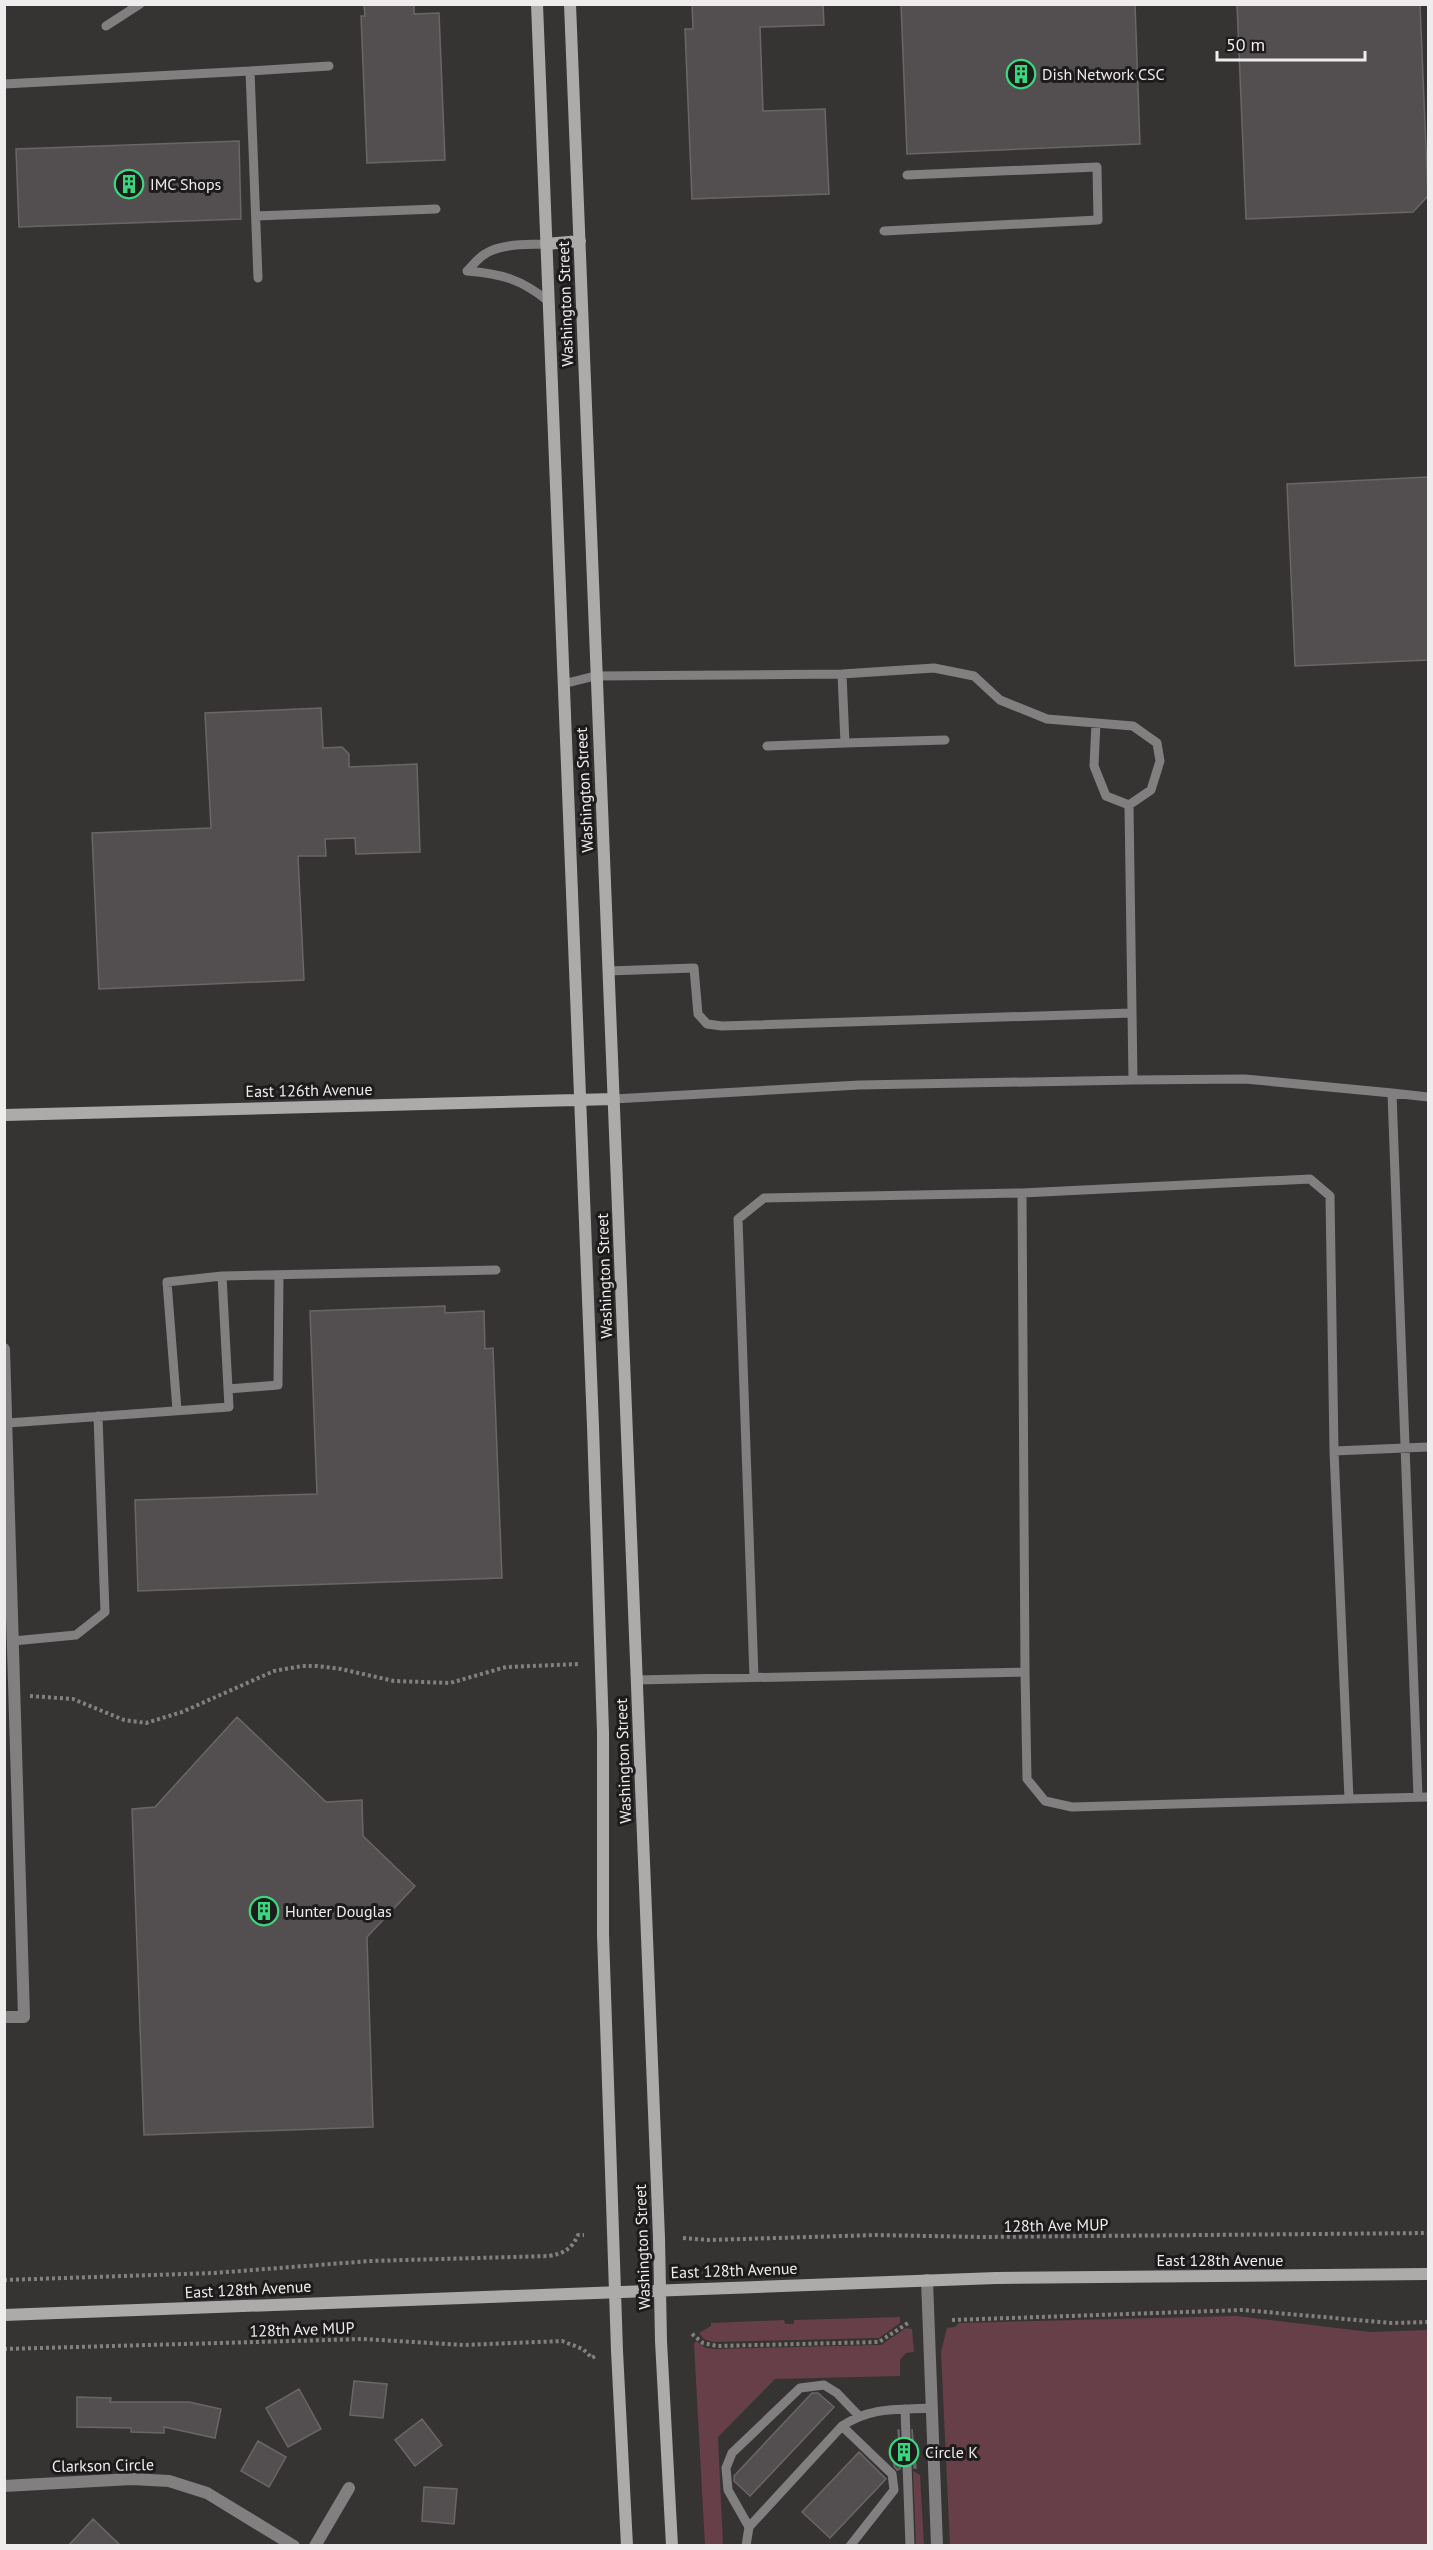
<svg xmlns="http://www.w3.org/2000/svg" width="1433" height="2550" font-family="'PT Sans',sans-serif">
	<rect width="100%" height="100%" fill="#363333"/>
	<path fill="#663f49" d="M1236 2316 1370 2332 1428 2330V2545H950L941 2352 947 2328 955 2327 959 2323Z
		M900 2317V2323L879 2338 713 2342 704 2339 699 2333 711 2326V2323L784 2320 785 2324H794V2320Z
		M906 2328 912 2329 914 2352 906 2353 900 2360V2376L775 2379 718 2437 723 2545H705L694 2344 696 2341 706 2348 715 2349 881 2345Z
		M913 2471 920 2475 924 2545H916Z"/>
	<path fill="#534f50" stroke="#6a6667" stroke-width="1.5" d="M364 4H414V14L439 13 445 160 367 163 361 16H365Z
		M692 4H823L824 25 760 27 763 111 825 109 829 194 692 199 685 29H693Z
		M901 4H1135L1140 144 907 154Z
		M1237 4H1420L1428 196 1413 212 1246 219Z
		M239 141 241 219 19 227 16 149Z
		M1428 477V660L1295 666 1287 484Z
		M321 708 323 748 342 747 349 754V767L417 764 420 852 356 854 355 838 325 839 326 856H298L304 980 99 989 92 833 211 828 205 713Z
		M445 1306V1313L484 1311 485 1349 493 1348 502 1578 138 1591 135 1500 317 1494 310 1311Z
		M237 1717 326 1802 362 1800 363 1836 415 1886 367 1937 373 2127 144 2135 132 1809 155 1807Z
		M354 2381 387 2384 383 2418 350 2415Z
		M299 2389 321 2429 288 2447 266 2408Z
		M812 2393H818L834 2407 750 2496 734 2481V2476Z
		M77 2397 111 2398 110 2402H189L221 2409 215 2438 164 2427V2433L131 2432V2428L77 2427Z
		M422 2419 442 2445 415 2466 395 2440Z
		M912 2429 916 2468H914Z
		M898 2430H899L900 2469 897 2470 894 2466 892 2444 899 2443Z
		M258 2441 286 2457 269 2487 241 2471Z
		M859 2452 886 2479 830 2538 802 2512Z
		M424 2487 457 2489 454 2524 422 2521Z
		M93 2519 121 2546H68Z"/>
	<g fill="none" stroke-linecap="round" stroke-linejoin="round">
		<path stroke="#838080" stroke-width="4" stroke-dasharray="3 3" stroke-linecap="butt" d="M30 1696 73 1699 124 1720 146 1723 182 1712 274 1671 302 1666H317L341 1669 394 1681 450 1683 506 1667 579 1664
			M683 2238 709 2240 876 2235 981 2237 1428 2233
			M4 2280 214 2273 370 2261 549 2256C564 2253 571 2250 578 2235H584
			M952 2320 1243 2310 1391 2323 1428 2322
			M692 2334 703 2343 717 2346 879 2342 908 2323
			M4 2349 363 2339 464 2345 562 2341 583 2349 592 2358 595 2356"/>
		<path stroke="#817f80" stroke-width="9" d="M106 26 140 4
			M250 71 329 66
			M4 84 250 71 258 278
			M256 216 436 209
			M884 231 1098 220 1097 167 907 175
			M467 271C502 274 521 279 548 301
			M467 271C473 265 478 258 485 254 502 243 527 245 546 244
			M563 684 595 676 842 674 934 668 974 676 1000 700 1047 719 1133 726 1157 743 1160 761 1151 790 1129 805 1106 796 1094 766 1096 723
			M845 743 945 740
			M767 746 845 743 842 674
			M608 971 694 968 698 1014 707 1024 722 1026 1131 1013
			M1133 1080 1245 1079 1392 1093
			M614 1099 859 1085 1133 1080 1129 805
			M1022 1193 1310 1179 1330 1196 1334 1451 1349 1799 1072 1807 1045 1801 1027 1779 1025 1672
			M228 1389 278 1385 279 1275
			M177 1410 167 1282 222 1276
			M8 1423 229 1407 222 1276 496 1270
			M1334 1451 1428 1447
			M13 1641 76 1635 105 1612 98 1416
			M636 1680 1025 1672 1022 1193 764 1198 738 1219 754 1677
			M1418 1797 1392 1093 1428 1097
			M1349 1799 1428 1797
			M905 2409 910 2546
			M842 2426 892 2474 894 2490 850 2546
			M749 2527 728 2490 726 2468 732 2453 800 2388 824 2385 837 2393 858 2415
			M746 2546 749 2527 842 2426C872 2406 898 2410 932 2408"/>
		<path stroke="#817f80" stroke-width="12" d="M4 1349 24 2017H4
			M927 2280 937 2546
			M4 2486 132 2479 169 2481 207 2493 294 2546
			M315 2546 349 2488"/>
		<path stroke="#adaaaa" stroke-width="12" d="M537 4 593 1426 603 1732V1934L617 2351 627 2546
			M570 4 659 2238 661 2341 672 2546
			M546 244 580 241
			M4 1115 614 1099
			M4 2315 996 2278 1428 2274"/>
	</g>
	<defs>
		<g id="building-ring" transform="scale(1.5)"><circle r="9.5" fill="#1d1b1b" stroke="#3ad77f" stroke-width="1.5"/><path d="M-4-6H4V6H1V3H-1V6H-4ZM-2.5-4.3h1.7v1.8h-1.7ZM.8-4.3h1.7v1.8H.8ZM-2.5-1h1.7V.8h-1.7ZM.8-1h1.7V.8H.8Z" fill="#3ad77f"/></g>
	</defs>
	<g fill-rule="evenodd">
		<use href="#building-ring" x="1021" y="74"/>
		<use href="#building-ring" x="129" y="184"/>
		<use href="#building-ring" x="264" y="1911"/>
		<use href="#building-ring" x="904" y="2452"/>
	</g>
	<g text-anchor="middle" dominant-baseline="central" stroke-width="6" stroke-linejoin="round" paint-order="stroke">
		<g font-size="16" fill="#eeecec" stroke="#1d1b1b" text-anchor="start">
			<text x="1042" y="74">Dish Network CSC</text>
			<text x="150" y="184">IMC Shops</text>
			<text x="285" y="1911">Hunter Douglas</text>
			<text x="925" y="2452">Circle K</text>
		</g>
		<g font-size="16" fill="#eeecec" stroke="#1d1b1b">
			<text transform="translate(565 304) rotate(-92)">Washington Street</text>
			<text transform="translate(584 790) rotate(-93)">Washington Street</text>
			<text transform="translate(309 1090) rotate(-1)">East 126th Avenue</text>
			<text transform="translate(604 1276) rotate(-92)">Washington Street</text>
			<text transform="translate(623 1761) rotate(-92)">Washington Street</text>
			<text transform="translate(1056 2225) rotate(-1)">128th Ave MUP</text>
			<text transform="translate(642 2247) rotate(-92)">Washington Street</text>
			<text x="1220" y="2260">East 128th Avenue</text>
			<text transform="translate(734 2270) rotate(-2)">East 128th Avenue</text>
			<text transform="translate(248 2289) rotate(-3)">East 128th Avenue</text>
			<text transform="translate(302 2329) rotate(-2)">128th Ave MUP</text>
			<text transform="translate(103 2465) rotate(-1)">Clarkson Circle</text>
		</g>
	</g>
	<rect width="1433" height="2550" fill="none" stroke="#eeecec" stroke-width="12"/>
	<path d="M1217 51v9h148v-9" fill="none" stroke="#eeecec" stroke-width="3"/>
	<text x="1226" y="51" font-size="18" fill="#eeecec" stroke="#1d1b1b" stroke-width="4.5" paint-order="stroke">50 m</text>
</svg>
